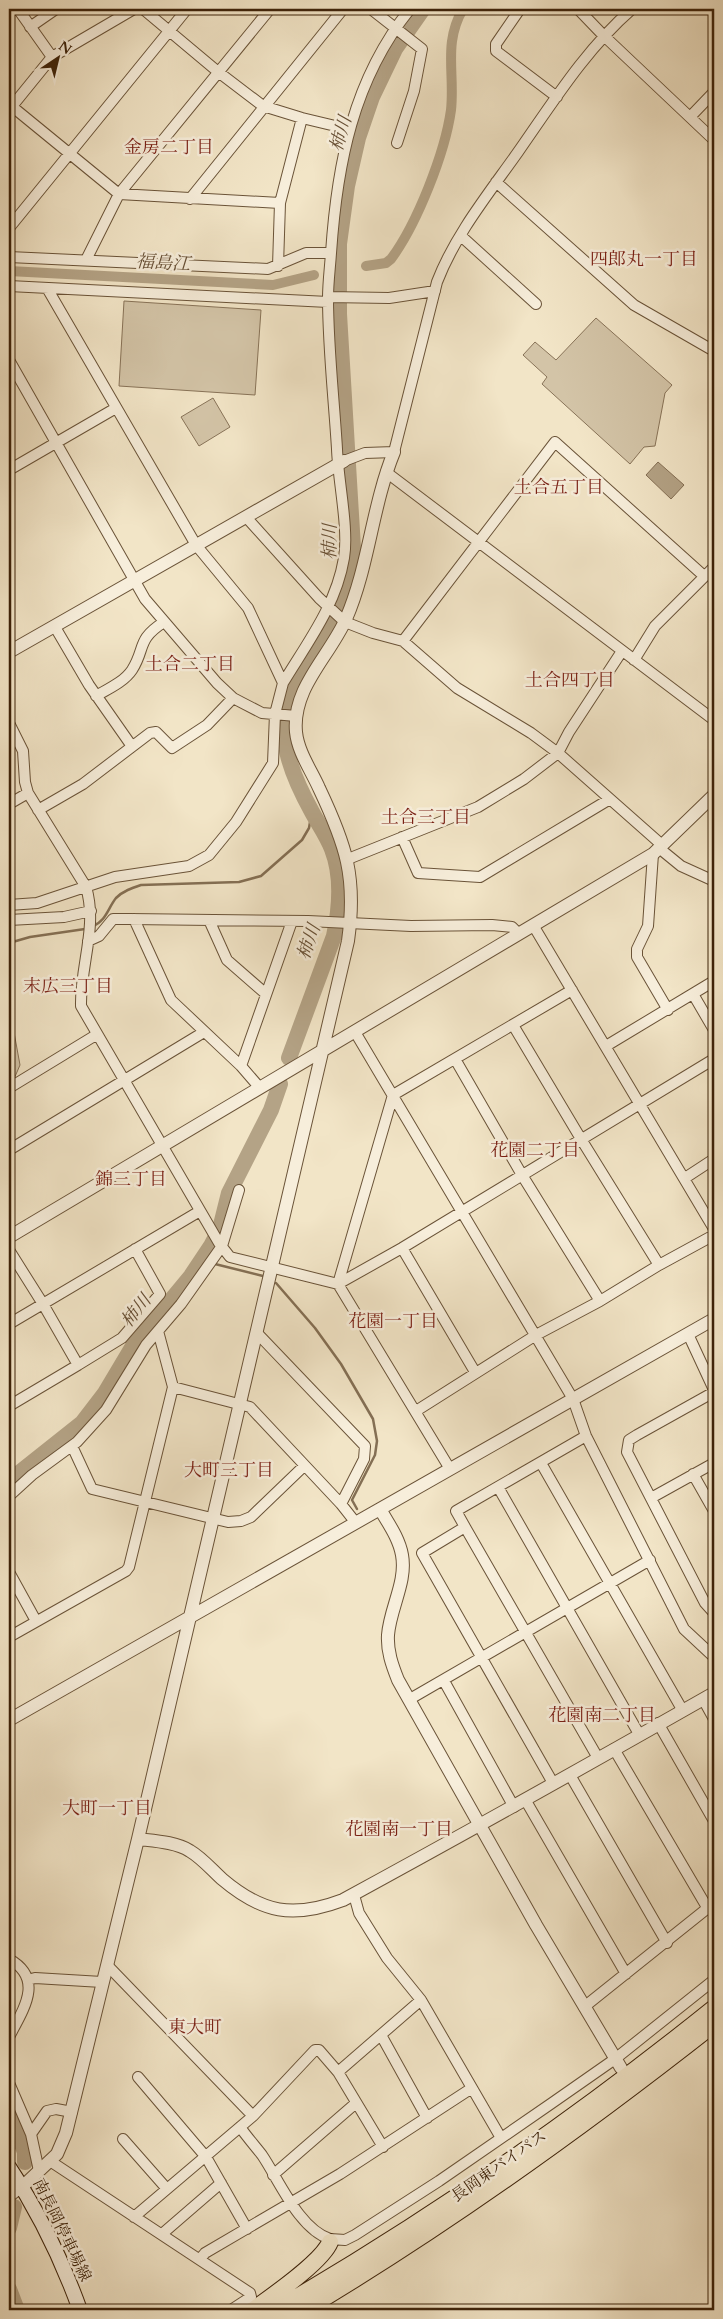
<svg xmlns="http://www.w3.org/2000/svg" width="723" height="2319" font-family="Cardo,'Noto Serif JP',serif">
	<rect width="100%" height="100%" fill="#f2e5c7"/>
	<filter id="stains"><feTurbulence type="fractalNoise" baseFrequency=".004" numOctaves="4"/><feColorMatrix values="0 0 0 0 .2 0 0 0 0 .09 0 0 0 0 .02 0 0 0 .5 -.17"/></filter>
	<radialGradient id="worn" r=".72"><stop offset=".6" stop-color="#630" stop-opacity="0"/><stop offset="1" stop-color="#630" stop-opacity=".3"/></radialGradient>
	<path fill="#d3c4a7" stroke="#887358" d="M124 301 261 310 255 395 119 386Z
		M596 318 672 385 665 393 655 446 644 447 630 464 542 384 547 377 523 355 535 342 556 360Z
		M213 398 230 427 199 446 181 417Z
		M9 1005 20 1065 14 1079 9 1082Z"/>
	<path fill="#b4a386" stroke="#846f54" d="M658 462 684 485 671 499 646 475Z"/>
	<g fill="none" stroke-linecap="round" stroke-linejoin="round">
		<path stroke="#846f54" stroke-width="2.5" d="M93 926C106 921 108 908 116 898 123 891 132 888 141 885L239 882 261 876 302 840 309 828 312 811
			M9 943 30 937 85 929
			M215 1264 263 1276
			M276 1283 315 1328 341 1364 373 1419 377 1441 375 1455 352 1500 357 1509"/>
		<path stroke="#b4a386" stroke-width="10" d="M366 266 386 263 391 259C417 224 445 153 451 110 455 73 443 43 463 9
			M9 271 273 285 314 275"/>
		<path stroke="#b4a386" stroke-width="16" d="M289 1058 334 936C340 908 343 877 332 849 327 836 319 825 312 812 289 770 276 736 291 689L339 606 349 574 353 548 339 314V244L347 186 358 138 372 97 395 49 423 9
			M9 1481 82 1423 105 1393 133 1346 191 1276 211 1246 220 1229 229 1193 271 1110 280 1084
			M9 2111 25 2152V2162
			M9 2228 14 2207
			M9 2289 17 2310"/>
		<g stroke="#6a5338" stroke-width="12">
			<path id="minor" d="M18 9 52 57
				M143 9 217 71 263 106 302 118 348 129
				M371 9 422 49 414 91 397 143
				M520 9 496 44V51L557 97
				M578 9 603 35 714 140
				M30 27 56 9
				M9 104 119 194 280 203
				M9 110 52 57 134 9
				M690 117 714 92
				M496 182 634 305 714 351
				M190 199 343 9
				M9 228 187 9
				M461 236 536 304
				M9 257 268 269 306 253H331
				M86 260 119 194 270 9
				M278 266 280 203 302 118
				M9 286 328 302
				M328 297 389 298 435 291
				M9 360 145 599 217 683 233 698 262 713 296 716
				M344 461 365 453 394 452 437 282C455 235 489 193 518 152 553 102 586 49 632 9
				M9 470 116 408
				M386 472 714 720
				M246 517 319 598 345 622 373 633 403 641 457 688 531 733 558 753 662 845
				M55 627 89 685 131 745
				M403 641 555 442 704 576
				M634 660 655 626 714 567
				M283 683C307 643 336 606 344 558 349 529 338 480 337 449 334 399 328 348 328 298 328 283 330 268 331 253 337 164 353 80 410 9
				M96 696C108 689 124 682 132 670 146 648 136 640 164 622
				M9 723 23 751 25 782 28 793 86 887C98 927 80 965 81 1006L219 1243 230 1257 338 1284 402 1248 714 1059
				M9 804 28 793
				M38 810 83 784 150 733 156 732 172 748 207 725 233 698
				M402 837 418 873 480 877 610 799
				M659 848 681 866 714 881
				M653 854 648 926 637 949V957L668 1010
				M348 859 478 807 524 779 558 753 569 732 622 651
				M9 905 37 903 115 877 189 866 209 855 236 822 273 763 275 714 283 683 248 608 196 545 47 288
				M134 919 171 1000 241 1066 260 1088
				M9 920 64 917 91 911
				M209 920 227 960 266 994
				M533 925 714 1229
				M88 941 99 936 113 919H129L308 921 411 926 492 925 512 927 518 933
				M693 994 714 1030
				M513 1025 581 1139 659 1265
				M355 1032 573 1399 586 1436 684 1629 714 1657
				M606 1046 714 981
				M455 1059 522 1175 600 1301
				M241 1066 292 921
				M9 1088 96 1035
				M9 1150 204 1032
				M685 1178 714 1159
				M402 1248 475 1372
				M9 1250 43 1304 78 1365 9 1406
				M9 1324 200 1211
				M256 1332 365 1446 364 1459 341 1504
				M688 1334 714 1390
				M78 1365 122 1338 160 1294 135 1249
				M173 1387 250 1407 341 1504 356 1523
				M714 1392 637 1435 629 1440 627 1452 705 1603 714 1613
				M416 1411 536 1335 600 1301 659 1265 714 1235
				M72 1446 92 1489 228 1522 241 1521 251 1517 304 1466
				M541 1463 683 1711
				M450 1469 338 1284 393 1095 572 990
				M693 1474 714 1511
				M498 1487 639 1734
				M9 1496 32 1475 77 1442 106 1410 146 1345 181 1304 222 1246 239 1190
				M651 1498 714 1463
				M465 1527 598 1758
				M9 1572 36 1621
				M9 1637 126 1571 129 1567 173 1387 158 1331
				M444 1681 514 1807
				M410 1699 650 1560
				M703 1699 714 1719
				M658 1723 714 1821
				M614 1749 708 1909
				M570 1775 667 1943
				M553 1783 422 1553 465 1527 456 1511 586 1436
				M526 1801 626 1974
				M354 1895 359 1913 387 1958 421 2000 501 2138
				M9 1959C45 1979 23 2010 9 2037
				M107 1965 253 2116
				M28 1980 35 1978 102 1982
				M584 2007 714 1903
				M381 2035 427 2118
				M338 2072 421 2000
				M138 2077 206 2157 247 2229
				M9 2083 31 2134 39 2171
				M240 2127C247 2137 255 2146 262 2155 279 2180 299 2229 330 2239
				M31 2134 47 2111 56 2109 72 2112
				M123 2139 167 2189
				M50 2161 250 2293 251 2297 231 2310
				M273 2175 356 2103
				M9 2197 22 2187
				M134 2217 253 2116 315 2050H319L338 2072 383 2147
				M162 2234 221 2183
				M330 2242V2239L345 2240 355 2235 439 2181 552 2103 615 2059 714 1980
				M200 2259 205 2253 340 2174 472 2088"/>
		</g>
		<g stroke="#6a5338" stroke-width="14">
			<path id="tertiary" d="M9 652 344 461
				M9 1237 653 854 714 795
				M380 1509C388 1523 399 1538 402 1555 407 1582 390 1608 388 1635 387 1651 392 1665 398 1680L536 1925 621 2068
				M9 1720 714 1319
				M138 1839C154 1841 176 1842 190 1851 202 1858 212 1870 222 1879 262 1913 293 1919 343 1900 468 1832 591 1763 714 1693
				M22 2187 57 2154 66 2133 138 1839 348 941C357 877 346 845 319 788 311 770 298 752 296 732 292 688 329 657 346 619 369 566 372 506 394 452"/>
		</g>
		<g stroke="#3d2209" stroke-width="16">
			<path id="secondary" d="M9 2167C38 2211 62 2260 80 2310"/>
		</g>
		<g stroke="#3d2209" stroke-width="18">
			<path id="trunk" d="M253 2310C272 2296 322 2262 330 2242
				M275 2310C428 2221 576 2119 714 2008
				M304 2310C447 2225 583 2127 714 2024"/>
		</g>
		<use href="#minor" stroke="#f7eedb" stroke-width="10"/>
		<use href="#tertiary" stroke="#f7eedb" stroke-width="12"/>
		<use href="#secondary" stroke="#f7eedb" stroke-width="14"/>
		<use href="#trunk" stroke="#f2e5c7" stroke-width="16"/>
	</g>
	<g text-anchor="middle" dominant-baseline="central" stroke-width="5" stroke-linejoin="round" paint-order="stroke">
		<g font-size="16" fill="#3d2209" stroke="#f7eedb">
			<text transform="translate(499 2166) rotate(-35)">長岡東バイパス</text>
			<text transform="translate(62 2230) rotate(64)">南長岡停車場線</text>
		</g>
		<g font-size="18" font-style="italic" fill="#674f35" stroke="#f7eedb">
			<text transform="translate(341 134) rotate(-74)">柿川</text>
			<text transform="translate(163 263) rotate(3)">福島江</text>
			<text transform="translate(330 542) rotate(-89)">柿川</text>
			<text transform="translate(309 942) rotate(-71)">柿川</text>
			<text transform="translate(136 1311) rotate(-51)">柿川</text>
		</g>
		<g font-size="18" fill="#7a1f14" stroke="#f7eedb">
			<text x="169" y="147">金房二丁目</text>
			<text x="644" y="259">四郎丸一丁目</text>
			<text x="559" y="487">土合五丁目</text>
			<text x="190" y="664">土合二丁目</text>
			<text x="570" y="680">土合四丁目</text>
			<text x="426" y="817">土合三丁目</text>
			<text x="68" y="986">末広三丁目</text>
			<text x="535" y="1150">花園二丁目</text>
			<text x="131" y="1179">錦三丁目</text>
			<text x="393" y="1321">花園一丁目</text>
			<text x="229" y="1470">大町三丁目</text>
			<text x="602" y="1715">花園南二丁目</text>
			<text x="107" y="1808">大町一丁目</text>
			<text x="399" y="1829">花園南一丁目</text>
			<text x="195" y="2027">東大町</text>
		</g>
	</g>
	<rect width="723" height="2319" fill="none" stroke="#f2e5c7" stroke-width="30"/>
	<rect x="10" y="10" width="703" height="2299" fill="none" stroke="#3d2209" stroke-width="2.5"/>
	<rect x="15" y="15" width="693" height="2289" fill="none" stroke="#3d2209"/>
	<g transform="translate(58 58) rotate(35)" stroke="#f7eedb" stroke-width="4" paint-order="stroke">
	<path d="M0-4L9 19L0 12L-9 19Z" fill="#3d2209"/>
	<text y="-8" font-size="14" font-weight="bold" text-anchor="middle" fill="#3d2209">N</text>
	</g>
	<rect width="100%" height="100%" filter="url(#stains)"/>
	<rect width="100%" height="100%" fill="url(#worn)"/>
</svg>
